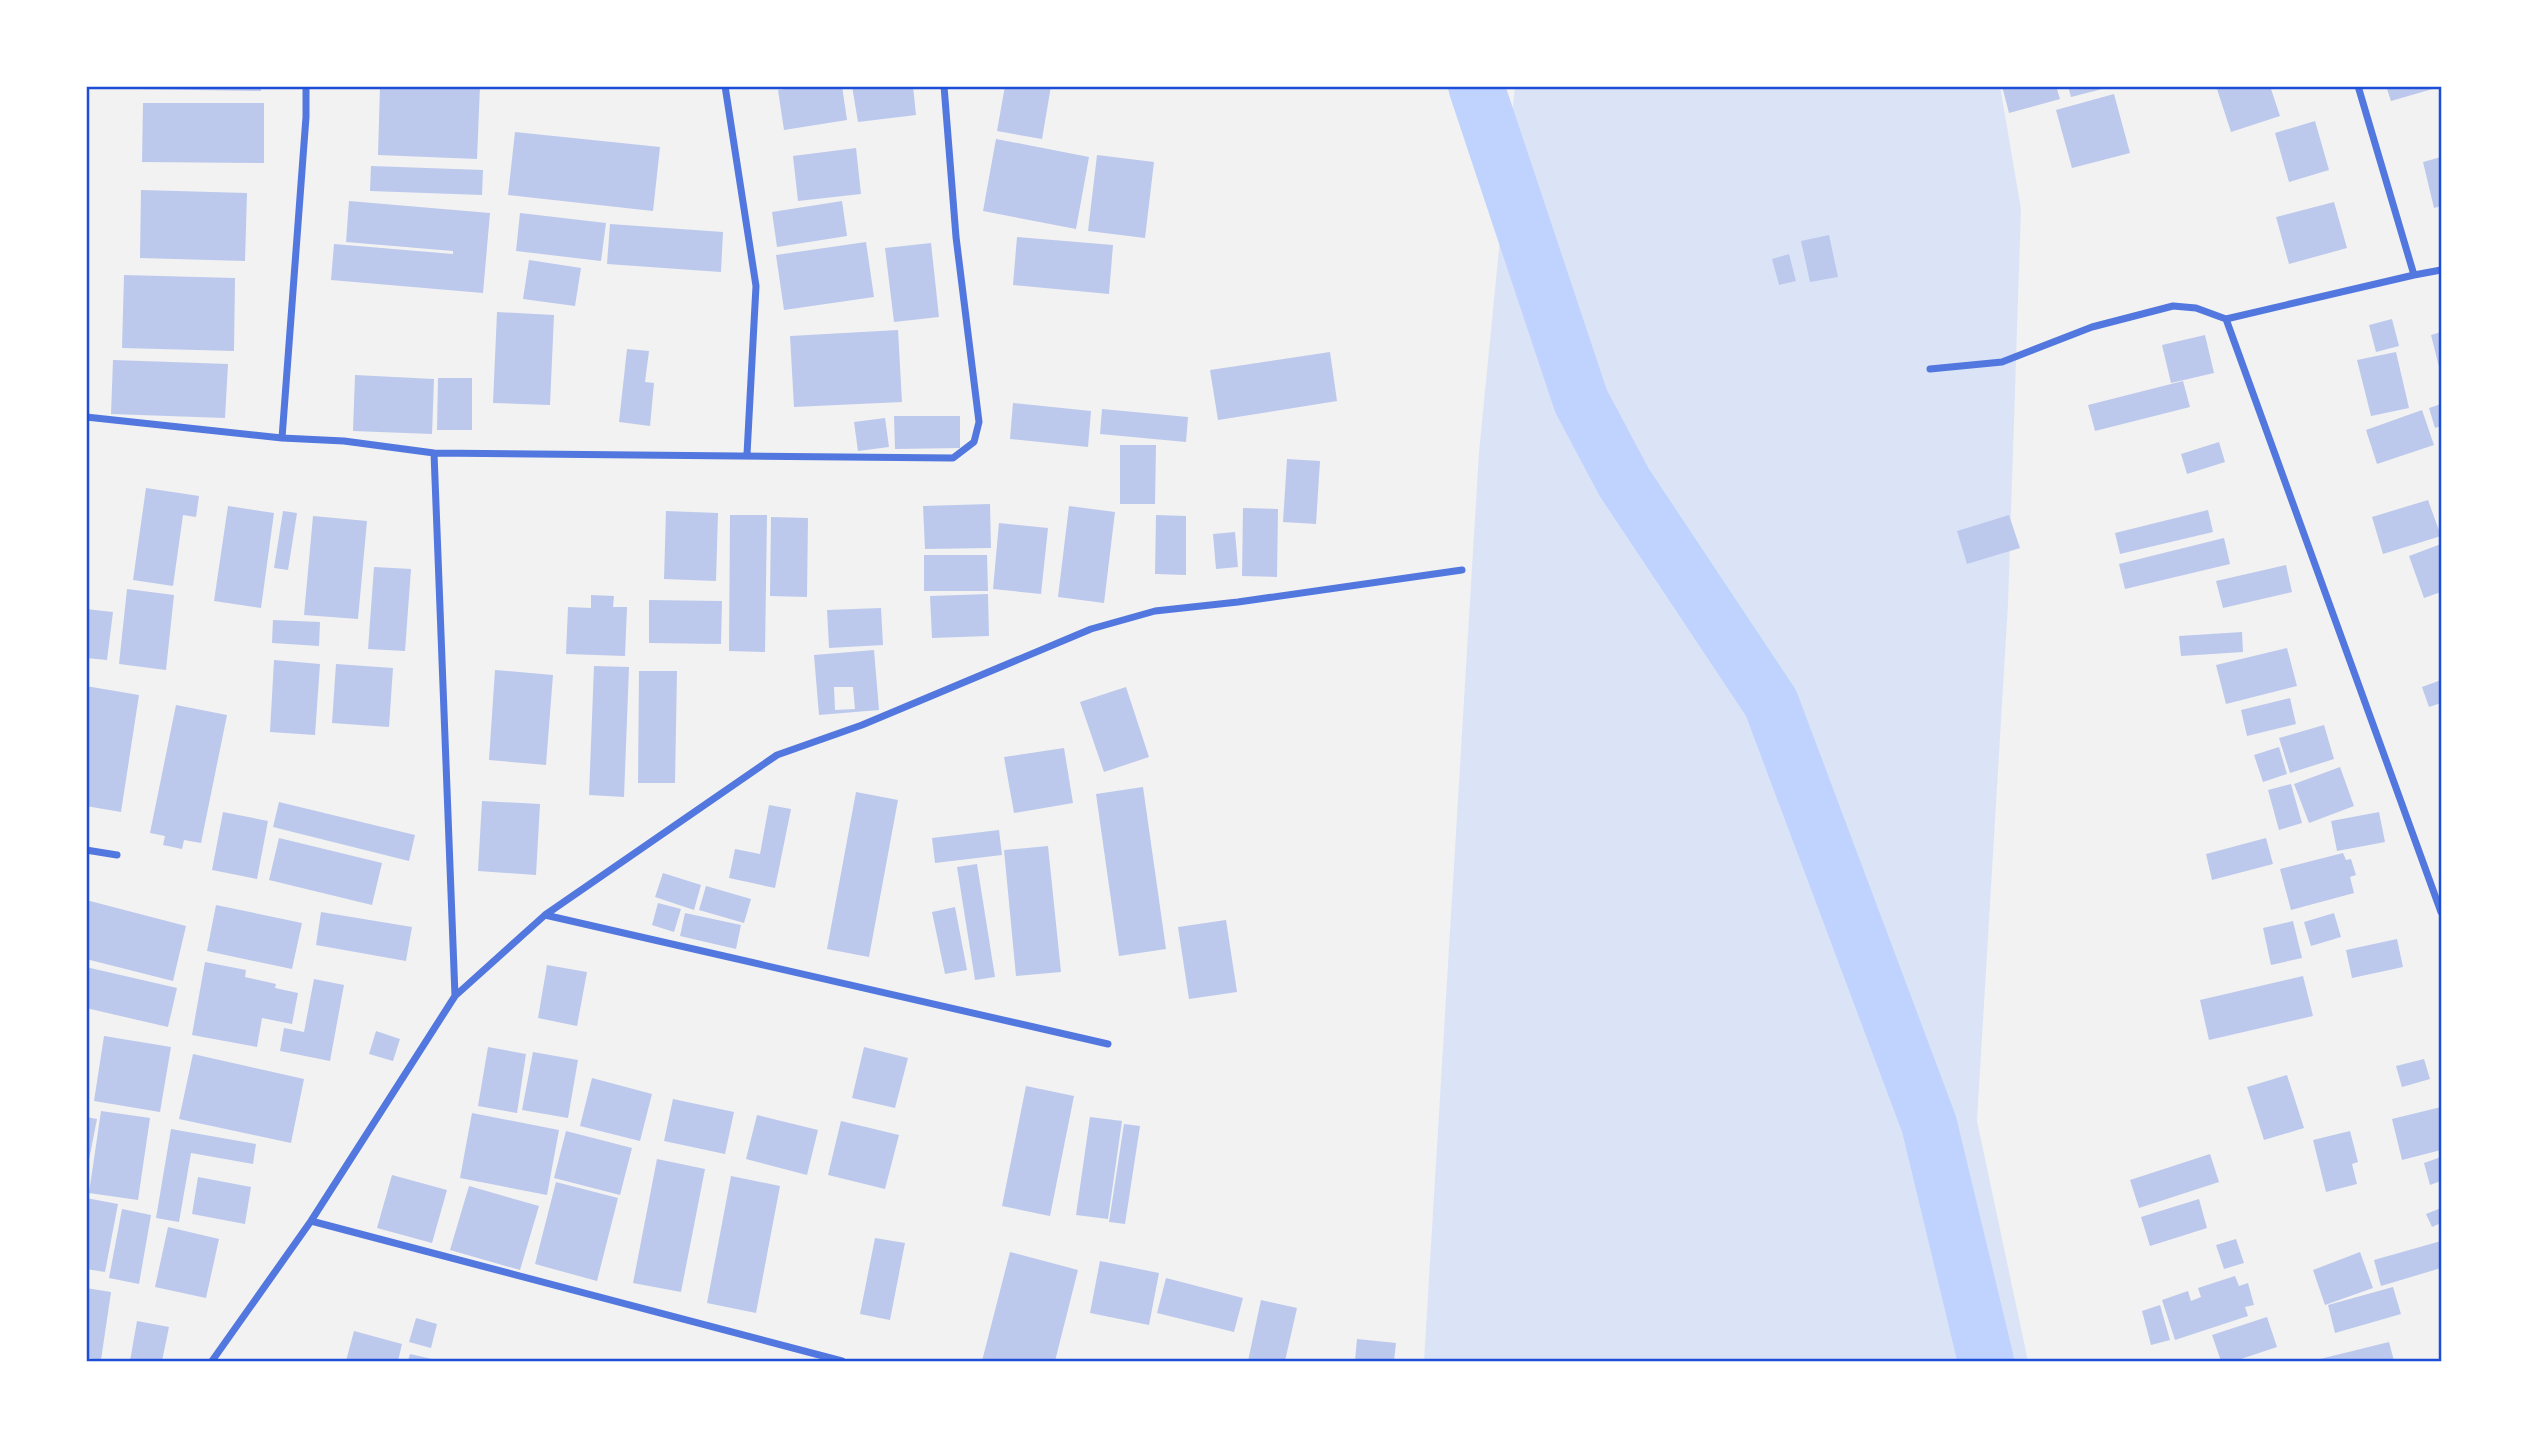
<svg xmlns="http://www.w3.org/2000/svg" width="2527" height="1447" font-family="Figtree,sans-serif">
	<rect width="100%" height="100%" fill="#f2f2f2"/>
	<path fill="#dbe4f7" d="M1515 86H2000L2021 209 2008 604 1977 1121 2028 1361H1424L1479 452Z"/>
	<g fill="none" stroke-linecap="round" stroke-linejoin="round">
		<path stroke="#bfd3fe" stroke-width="56" d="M1476 86 1581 401 1624 482 1771 703 1929 1124 1986 1361"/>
	</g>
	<path fill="#bdc9ec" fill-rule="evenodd" d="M137 86H261V91L137 89Z
		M380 86H480L477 159 378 155Z
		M805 86H842L847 120 784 130 778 90Z
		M852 86H913L916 115 858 122Z
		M1005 86H1051L1042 139 997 131Z
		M2002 86H2056L2060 99 2009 113Z
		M2068 86H2110V87L2071 97Z
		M2216 86H2270L2280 116 2231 132Z
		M2386 86H2436V88L2391 101Z
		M2114 94 2130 153 2072 168 2056 110Z
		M143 103H264V163L142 162Z
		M2315 121 2329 170 2289 182 2275 133Z
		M515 132 660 147 653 211 508 195Z
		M996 139 1089 157 1076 229 983 211Z
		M856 148 861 194 798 201 793 156Z
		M1097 155 1154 162 1145 238 1088 231Z
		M2441 157V206L2434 208 2423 162Z
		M371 166 483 170 482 195 370 191Z
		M141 190 247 193 245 261 140 258Z
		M349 201 490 213 483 293 331 280 334 244 453 254V251L346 242Z
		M842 201 847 236 777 247 772 212Z
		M2334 202 2347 248 2289 264 2276 217Z
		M520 213 606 223 601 261 516 251Z
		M610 224 723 232 721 272 607 264Z
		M1829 235 1838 277 1810 282 1801 241Z
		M1017 237 1113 245 1109 294 1013 285Z
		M866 242 874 297 784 310 776 255Z
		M931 243 939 317 894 322 885 248Z
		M1789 254 1796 281 1779 285 1772 259Z
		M529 260 581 268 575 306 523 299Z
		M124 275 235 278 234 351 122 348Z
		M497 312 554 315 550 405 493 403Z
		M2392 319 2399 346 2376 352 2369 325Z
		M898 330 902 402 794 407 790 336Z
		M2441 332V371H2440L2431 335Z
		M2205 335 2214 373 2171 383 2162 345Z
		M627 349 649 351 645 382 654 383 650 426 619 422Z
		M1330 352 1337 401 1218 420 1210 370Z
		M2396 352 2409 408 2371 416 2357 360Z
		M113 360 228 364 225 418 111 414Z
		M355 375 434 379 432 434 353 431Z
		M438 378H472V430H437Z
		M2183 381 2190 407 2095 431 2088 405Z
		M1013 403 1091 411 1088 447 1010 439Z
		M2441 404V426L2435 428 2429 408Z
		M1102 409 1188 417 1186 442 1100 434Z
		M2422 410 2434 445 2377 464 2366 430Z
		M894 416H960V448L895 449Z
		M885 418 889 447 858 451 854 422Z
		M2219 442 2225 462 2187 474 2181 454Z
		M1120 445H1156L1155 504H1120Z
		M1287 459 1320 461 1316 524 1283 522Z
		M146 488 199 496 196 517 183 515 173 586 133 580Z
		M2428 500 2441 536 2383 554 2372 517Z
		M990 504 991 548 925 549 923 506Z
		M228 506 274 513 261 608 214 601Z
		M1069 506 1115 512 1104 603 1058 597Z
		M1243 508 1278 509 1277 577 1242 576Z
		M2208 510 2213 532 2120 554 2115 533Z
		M283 511 297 513 288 570 274 568Z
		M666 511 718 513 716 581 664 579Z
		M730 515H767L765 652 729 651Z
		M1156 515 1186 516V575L1155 574Z
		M2009 515 2020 548 1967 564 1957 531Z
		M313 516 367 521 358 619 304 615Z
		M771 517 808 518 807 597 770 596Z
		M999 523 1048 528 1041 594 993 589Z
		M1235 532 1238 567 1216 569 1213 534Z
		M2224 538 2230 564 2125 589 2119 564Z
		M2441 544V592L2424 598 2409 556Z
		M924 555H987L988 591H924Z
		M2286 565 2292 592 2223 608 2216 581Z
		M374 567 411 569 405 651 368 649Z
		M127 589 174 595 166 670 119 664Z
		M988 594 989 636 932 638 930 596Z
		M591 595 614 596 613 607H627L625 656 566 654 568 607 591 608Z
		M649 600 722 601 721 644 649 643Z
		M881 608 883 645 829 648 827 610Z
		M86 609 113 612 107 660 86 658Z
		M273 620 320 622 319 646 272 643Z
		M2242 632 2243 652 2181 656 2179 636Z
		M2287 648 2297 686 2226 704 2216 665Z
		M874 650 879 710 819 715 814 655ZM834 687H853L855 709 835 710Z
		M274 660 320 664 315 735 270 732Z
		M336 664 393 668 389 727 332 723Z
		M594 666 629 667 624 797 589 795Z
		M495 670 553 675 546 765 489 760Z
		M639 671H677L675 783H638Z
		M2441 680V703L2429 707 2422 687Z
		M86 686 139 695 121 812 86 806Z
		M1126 687 1149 757 1104 772 1080 702Z
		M2290 698 2296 724 2247 736 2241 710Z
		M176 705 227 715 201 843 184 840 182 849 163 845 165 836 150 833Z
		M2324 725 2334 759 2290 773 2279 738Z
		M2279 747 2287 774 2263 782 2254 755Z
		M1064 748 1073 803 1014 813 1004 757Z
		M2340 767 2354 806 2309 823 2294 784Z
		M2291 784 2302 823 2279 830 2268 790Z
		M1143 787 1166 949 1119 956 1096 794Z
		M856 792 898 800 869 957 827 949Z
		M482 801 540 804 536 875 478 871Z
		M279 802 415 835 409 861 273 827Z
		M769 805 791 809 775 888 729 878 735 849 760 854Z
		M223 812 268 821 257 879 212 870Z
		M2379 812 2385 842 2337 851 2331 821Z
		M999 830 1002 855 935 863 932 838Z
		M279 838 382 863 372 905 269 880Z
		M2266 838 2273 864 2212 880 2206 854Z
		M1048 846 1061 972 1016 976 1004 850Z
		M2343 853 2346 860 2351 859 2356 875 2350 877 2354 893 2291 910 2280 869Z
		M977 864 995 977 975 980 957 867Z
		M663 873 701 885 694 910 655 897Z
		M706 886 751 899 744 923 699 910Z
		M86 900 186 926 173 981 86 959Z
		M658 903 681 909 674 932 652 925Z
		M216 905 302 923 292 969 207 951Z
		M955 907 967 970 945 974 932 912Z
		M321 912 412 927 406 961 316 945Z
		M685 913 741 925 736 949 680 936Z
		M2334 913 2341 937 2311 946 2304 922Z
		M1226 920 1237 992 1189 999 1178 927Z
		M2293 921 2302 958 2271 965 2263 928Z
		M2397 939 2403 967 2352 978 2346 950Z
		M205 962 246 970 245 977 276 984 275 988 298 993 292 1024 262 1018 257 1047 192 1035Z
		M547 965 587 972 577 1026 538 1018Z
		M86 967 177 988 168 1027 86 1008Z
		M2303 976 2313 1016 2209 1040 2200 1000Z
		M314 979 344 985 330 1061 280 1051 284 1028 304 1032Z
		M376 1031 400 1039 393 1061 369 1054Z
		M104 1036 171 1047 160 1112 94 1101Z
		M488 1047 526 1054 517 1113 478 1106Z
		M864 1047 908 1058 895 1108 852 1098Z
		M533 1052 578 1060 568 1118 522 1110Z
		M193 1054 304 1079 291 1143 179 1119Z
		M2424 1059 2430 1079 2402 1087 2396 1066Z
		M2287 1075 2304 1128 2264 1140 2247 1087Z
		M592 1078 652 1094 640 1141 580 1126Z
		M1026 1086 1074 1096 1050 1216 1002 1206Z
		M673 1099 734 1112 725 1154 664 1141Z
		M2441 1107V1150L2402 1160 2392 1119Z
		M101 1111 150 1118 138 1200 89 1193Z
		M472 1113 559 1130 547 1195 460 1178Z
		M757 1115 818 1130 807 1175 746 1159Z
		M86 1117 97 1119 87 1170H86Z
		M1090 1117 1122 1121 1108 1219 1076 1215Z
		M841 1121 899 1135 885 1189 828 1175Z
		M1124 1124 1140 1126 1125 1224 1109 1222Z
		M171 1129 256 1144 253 1164 191 1153 179 1222 156 1218Z
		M566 1131 632 1148 620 1195 554 1178Z
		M2350 1131 2358 1162 2352 1164 2357 1184 2326 1192 2313 1140Z
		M2210 1154 2219 1182 2139 1208 2130 1180Z
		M2441 1157V1181L2430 1185 2424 1163Z
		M657 1159 705 1169 681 1292 633 1283Z
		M392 1175 447 1190 432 1243 377 1228Z
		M731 1176 780 1186 756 1313 707 1303Z
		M198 1177 251 1187 245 1224 192 1214Z
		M556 1182 618 1198 597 1281 535 1264Z
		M469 1186 539 1206 520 1270 450 1250Z
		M86 1198 118 1204 105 1272 86 1269Z
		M2199 1199 2207 1228 2150 1246 2141 1217Z
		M2441 1208V1223L2432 1227 2426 1214Z
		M122 1209 151 1215 139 1284 109 1278Z
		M168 1227 219 1239 206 1298 155 1287Z
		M875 1238 905 1243 890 1320 860 1314Z
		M2236 1239 2244 1263 2224 1269 2216 1245Z
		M2441 1241V1268L2381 1286 2374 1260Z
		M1010 1252 1078 1270 1055 1361H982Z
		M2360 1252 2373 1288 2325 1305 2313 1270Z
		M1100 1261 1159 1273 1149 1325 1090 1313Z
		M2235 1276 2239 1286 2248 1283 2254 1305 2245 1307 2248 1316 2175 1340 2162 1300 2188 1291 2191 1301 2201 1297 2198 1288Z
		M1166 1278 1243 1298 1234 1332 1157 1313Z
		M2393 1287 2401 1314 2335 1333 2328 1305Z
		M86 1288 111 1292 101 1360 86 1358Z
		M1261 1300 1297 1308 1285 1361H1248Z
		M2160 1305 2170 1340 2151 1345 2142 1311Z
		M2267 1317 2277 1347 2235 1361H2221L2212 1335Z
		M416 1318 437 1324 431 1348 409 1342Z
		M137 1321 169 1327 162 1361H130Z
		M354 1331 402 1344 398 1361H346Z
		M1357 1339 1396 1343 1394 1361H1355Z
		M2389 1342 2394 1361H2321L2320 1359Z
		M410 1354 432 1359 431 1361H408Z"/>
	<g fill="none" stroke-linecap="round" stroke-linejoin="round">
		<path stroke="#5277de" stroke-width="7" d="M725 86 756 286 747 454
			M2358 86 2414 275 2441 270
			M2226 319 2441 912
			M1930 369 2002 362 2092 327 2173 306 2196 308 2226 319 2414 275
			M86 417 282 438 344 441 434 453 953 458 974 442 979 422 956 237 944 86
			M282 438 306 117V86
			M434 453 455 996
			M86 850 117 855
			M545 915 1108 1044
			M311 1221 842 1361
			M212 1361 311 1221 455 996 545 915 777 755 862 725 1091 629 1155 611 1238 602 1462 570"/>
	</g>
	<rect width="2527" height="1447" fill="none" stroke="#ffffff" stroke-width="175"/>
	<rect x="88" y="88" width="2352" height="1272" fill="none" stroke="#1d4ed8" stroke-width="2.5"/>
</svg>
